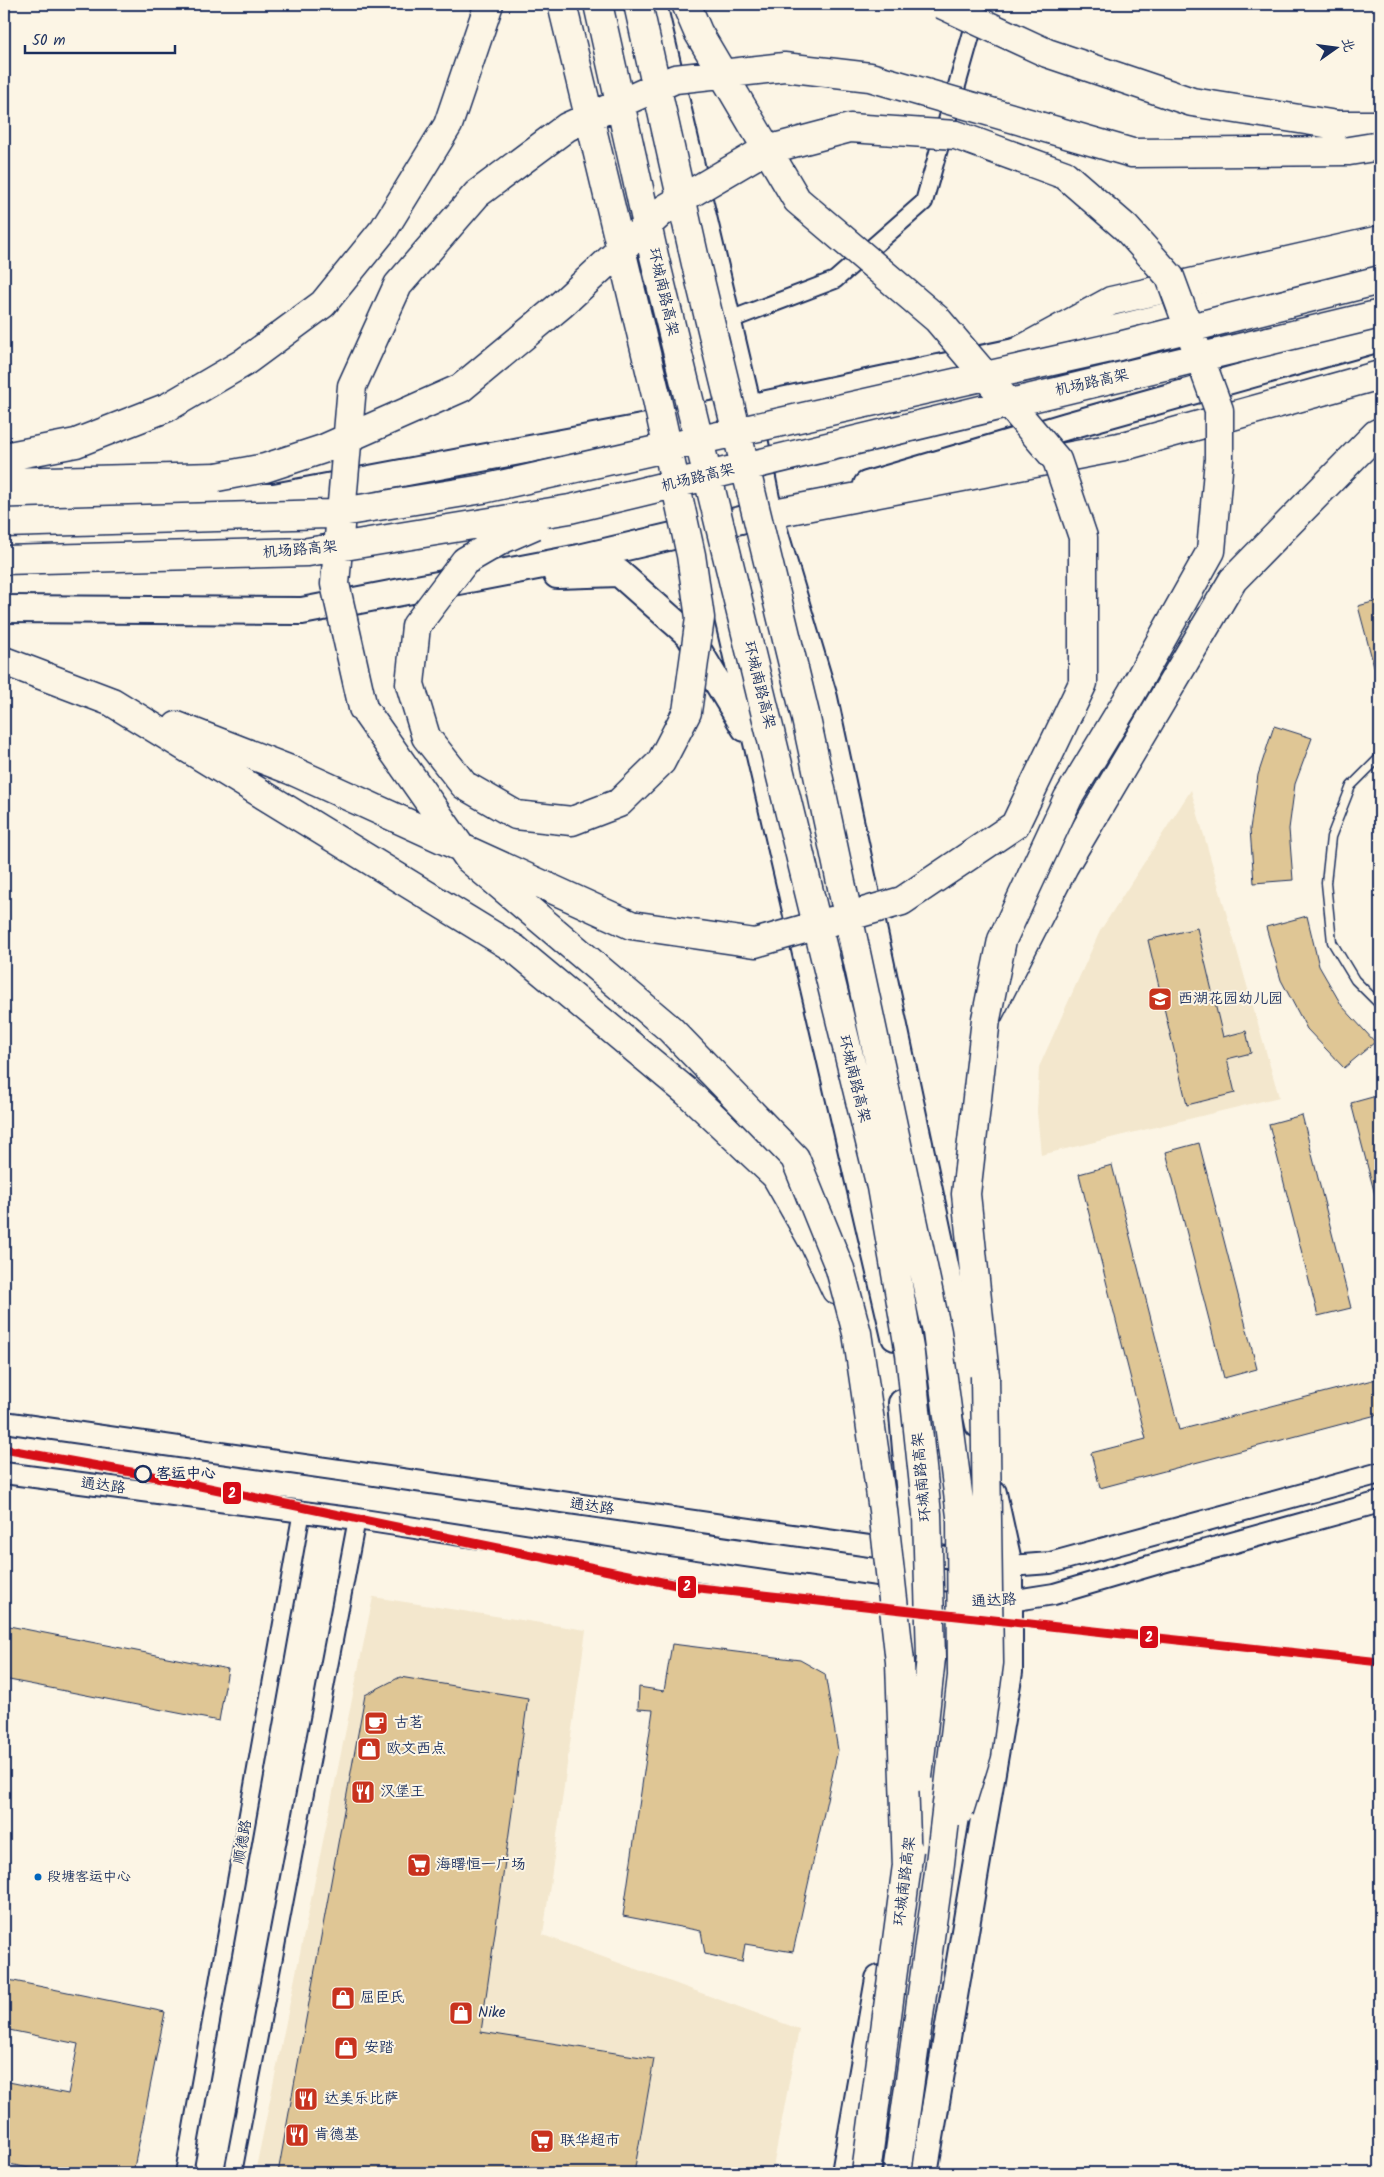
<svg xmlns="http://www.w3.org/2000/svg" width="1384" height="2177" font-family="Kalam,'LXGW WenKai TC',sans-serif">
	<rect width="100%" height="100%" fill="#fcf5e5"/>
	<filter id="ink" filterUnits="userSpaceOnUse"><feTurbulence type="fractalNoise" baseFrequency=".02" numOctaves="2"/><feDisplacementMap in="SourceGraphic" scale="10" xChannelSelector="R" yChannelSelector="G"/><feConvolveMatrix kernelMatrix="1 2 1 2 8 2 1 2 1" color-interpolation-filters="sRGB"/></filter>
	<g filter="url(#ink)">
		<path fill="#f3e7cd" d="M1191 790 1279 1097 1041 1155 1037 1112 1039 1067 1100 931Z
			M373 1597 586 1630 543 1935 799 2029 772 2173H255Z"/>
		<path fill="#dfc695" stroke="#1b2f5e" d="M1380 600V669L1375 670 1358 606Z
			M1274 726 1312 738 1295 784 1289 829 1293 880 1254 883 1250 829 1258 775Z
			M1307 916 1319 966 1342 1006 1375 1042 1344 1068 1307 1029 1281 980 1266 927Z
			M1197 928 1223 1037 1246 1031 1251 1053 1227 1059 1235 1093 1187 1105 1148 940Z
			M1380 1095V1194L1375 1195 1351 1103Z
			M1302 1115 1351 1308 1318 1316 1269 1124Z
			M1199 1143 1257 1369 1224 1378 1166 1152Z
			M1112 1165 1179 1430 1380 1378V1414L1100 1488 1091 1453 1146 1439 1079 1174Z
			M4 1625 228 1669 219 1721 4 1679Z
			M672 1644 800 1660 825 1674 838 1750 793 1952 745 1944 742 1962 705 1954 701 1931 623 1916 653 1710 638 1709 639 1687 664 1691Z
			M400 1677 528 1698 481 2032 654 2059 634 2173H278L365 1695Z
			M4 1979 165 2012 133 2173H54L4 2163V2081L68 2094 78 2044 4 2029Z"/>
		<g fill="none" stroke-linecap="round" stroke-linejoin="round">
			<g stroke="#1b2f5e" stroke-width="11">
				<path id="service" d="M1380 757 1351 786 1331 837 1326 883 1332 942 1355 980 1380 1005"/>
			</g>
			<g stroke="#1b2f5e" stroke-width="20">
				<path id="minor" d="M727 321 835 280 924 202 980 4
					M184 2173 302 1511
					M233 2173 357 1519"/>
			</g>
			<g stroke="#1b2f5e" stroke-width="24">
				<path id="tertiary" d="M4 1422 1009 1566 1050 1563 1380 1473
					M4 1473 357 1519 640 1563 916 1603 1010 1601 1054 1594 1163 1562 1380 1502"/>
			</g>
			<g stroke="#1b2f5e" stroke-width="30">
				<path id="primary" d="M582 4 609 112
					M653 4 748 408 769 514 824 698 979 1425
					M697 484 895 1337
					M867 485 1067 426 1380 338
					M4 496 274 497 748 408 1057 343 1380 264
					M557 575 619 573 689 635 745 728
					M4 609 302 611 579 558 779 511
					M902 1403 915 1554 917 1696
					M845 2173 879 1979
					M924 2173 1009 1672V1566L993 1493"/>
			</g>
			<g stroke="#1b2f5e" stroke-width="31">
				<path id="trunk" d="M1337 125H1380
					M1019 351 1111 301 1380 240
					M4 457 76 443 168 407 243 363 323 304 384 229 448 125 489 4
					M4 482 217 477
					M769 514 1124 446 1380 375
					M4 661 112 702 515 949 687 1092 776 1176 814 1243 836 1290
					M177 726 293 771
					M985 1376 966 1194 986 1019 1064 866 1233 580 1376 434 1380 432"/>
			</g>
			<use href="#service" stroke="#fcf5e5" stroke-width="8"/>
			<use href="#minor" stroke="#fcf5e5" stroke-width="16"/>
			<use href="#tertiary" stroke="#fcf5e5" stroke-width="20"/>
			<use href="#primary" stroke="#fcf5e5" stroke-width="26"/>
			<use href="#trunk" stroke="#fcf5e5" stroke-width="28"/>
			<g stroke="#1b2f5e" stroke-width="31" stroke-linecap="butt">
				<path id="trunk-bridge" d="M598 4 654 256 881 1187 910 1354 927 1514 931 1658 918 1777
					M638 4 696 264 805 714 937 1332 961 1516 962 1676 938 1880 897 2173
					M941 4 1047 53 1192 102 1337 125
					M217 477 265 468 323 449 461 388 561 305 666 208 763 151 850 128 956 135 1065 175 1126 228 1170 277 1219 410V459L1211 551 1131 694 1068 798 1002 940 986 1019
					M4 523 329 514 483 489 1119 346 1380 280
					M535 525 503 539 465 561 416 626 410 684 426 737 464 785 516 815 572 821 619 803 661 762 687 712 700 618 691 555 656 395 562 4
					M4 560 308 552 570 509 1380 314
					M293 771 631 925 755 943 902 901 1015 825 1083 683V537L1057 460 937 319 797 200 698 32 686 4
					M959 1811 977 1753 989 1663 985 1376
					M907 1868 900 1662 883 1510 857 1333 840 1269 795 1158 670 1029 469 859 363 708 335 584 352 386 398 285 477 194 567 127 675 79 784 67 870 77 1132 153 1349 151 1380 146
					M866 2173 909 1850"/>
			</g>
			<use href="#trunk-bridge" stroke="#fcf5e5" stroke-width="28"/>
			<g stroke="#fcf5e5" stroke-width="12">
				<path id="metro-1" d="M4 1449 142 1474 681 1586 1380 1662"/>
			</g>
			<use href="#metro-1" stroke="#d60b17" stroke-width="9"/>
		</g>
	</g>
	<defs>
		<g id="school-square" transform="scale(1.25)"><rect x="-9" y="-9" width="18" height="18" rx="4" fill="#c8321e" stroke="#fcf5e5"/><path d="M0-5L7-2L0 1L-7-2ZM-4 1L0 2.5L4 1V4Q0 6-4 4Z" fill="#fff"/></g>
		<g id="cafe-square" transform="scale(1.25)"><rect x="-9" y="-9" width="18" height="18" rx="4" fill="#c8321e" stroke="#fcf5e5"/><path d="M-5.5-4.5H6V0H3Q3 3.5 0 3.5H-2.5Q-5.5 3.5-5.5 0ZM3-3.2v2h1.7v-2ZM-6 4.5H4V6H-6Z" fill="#fff"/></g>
		<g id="shop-square" transform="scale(1.25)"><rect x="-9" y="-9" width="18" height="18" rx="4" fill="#c8321e" stroke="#fcf5e5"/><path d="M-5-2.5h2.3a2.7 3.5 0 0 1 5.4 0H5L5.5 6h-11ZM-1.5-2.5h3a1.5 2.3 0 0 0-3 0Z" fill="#fff"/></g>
		<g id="restaurant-square" transform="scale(1.25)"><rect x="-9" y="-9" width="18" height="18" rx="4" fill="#c8321e" stroke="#fcf5e5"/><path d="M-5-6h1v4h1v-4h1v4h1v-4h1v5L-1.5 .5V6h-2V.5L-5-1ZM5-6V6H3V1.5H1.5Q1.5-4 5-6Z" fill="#fff"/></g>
		<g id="supermarket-square" transform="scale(1.25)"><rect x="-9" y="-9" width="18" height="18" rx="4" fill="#c8321e" stroke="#fcf5e5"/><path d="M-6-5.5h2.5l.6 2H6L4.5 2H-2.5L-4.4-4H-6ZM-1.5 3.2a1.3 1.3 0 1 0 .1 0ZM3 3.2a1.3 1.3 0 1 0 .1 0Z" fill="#fff"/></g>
	</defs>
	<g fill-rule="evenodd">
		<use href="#school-square" x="1160" y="999"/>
		<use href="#cafe-square" x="376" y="1723"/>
		<use href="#shop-square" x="369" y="1749"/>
		<use href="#restaurant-square" x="363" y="1792"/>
		<use href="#supermarket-square" x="419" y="1865"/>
		<use href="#shop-square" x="343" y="1998"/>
		<use href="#shop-square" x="461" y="2013"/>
		<use href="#shop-square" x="346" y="2048"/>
		<use href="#restaurant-square" x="306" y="2099"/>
		<use href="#restaurant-square" x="297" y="2135"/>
		<use href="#supermarket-square" x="542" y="2141"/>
	</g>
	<circle fill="#fcf5e5" stroke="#1b2f5e" stroke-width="2.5" cx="143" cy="1474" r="8"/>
	<circle fill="#0065bd" stroke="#fcf5e5" stroke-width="2" cx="38" cy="1877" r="4.5"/>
	<g text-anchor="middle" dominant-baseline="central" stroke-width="4" stroke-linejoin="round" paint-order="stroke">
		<g font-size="14" fill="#1b2f5e" stroke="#fcf5e5" text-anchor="start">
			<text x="47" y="1877">段塘客运中心</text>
		</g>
		<g font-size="15" fill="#1b2f5e" stroke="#fcf5e5">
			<text transform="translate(663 292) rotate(77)">环城南路高架</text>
			<text transform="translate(1092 383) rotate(-13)">机场路高架</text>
			<text transform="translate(698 478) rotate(-14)">机场路高架</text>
			<text transform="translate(300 550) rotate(-5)">机场路高架</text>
			<text transform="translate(759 685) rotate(76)">环城南路高架</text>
			<text transform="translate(854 1079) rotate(76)">环城南路高架</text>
			<text transform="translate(922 1477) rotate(-95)">环城南路高架</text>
			<text transform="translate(103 1486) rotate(7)">通达路</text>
			<text transform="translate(592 1507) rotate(8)">通达路</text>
			<text transform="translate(994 1601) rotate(-3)">通达路</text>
			<text transform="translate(243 1842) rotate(-80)">顺德路</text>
			<text transform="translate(905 1881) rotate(-83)">环城南路高架</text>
		</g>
		<g font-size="15" fill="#1b2f5e" stroke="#fcf5e5" text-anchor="start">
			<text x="1178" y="999">西湖花园幼儿园</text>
			<text x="394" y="1723">古茗</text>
			<text x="386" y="1749">欧文西点</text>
			<text x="380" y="1792">汉堡王</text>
			<text x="436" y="1865">海曙恒一广场</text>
			<text x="360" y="1998">屈臣氏</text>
			<text x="478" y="2013">Nike</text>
			<text x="364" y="2048">安踏</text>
			<text x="324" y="2099">达美乐比萨</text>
			<text x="314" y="2135">肯德基</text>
			<text x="560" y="2141">联华超市</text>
		</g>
		<g font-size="15" font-weight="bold" fill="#1b2f5e" stroke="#fcf5e5" text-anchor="start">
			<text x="156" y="1474">客运中心</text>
		</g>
	</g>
	<g stroke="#fcf5e5" stroke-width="2">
		<rect x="222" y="1481" width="20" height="24" rx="5" fill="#d60b17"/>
		<rect x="677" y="1575" width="20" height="24" rx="5" fill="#d60b17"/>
		<rect x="1139" y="1625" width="20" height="24" rx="5" fill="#d60b17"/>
	</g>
	<g font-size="14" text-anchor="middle" font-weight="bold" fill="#fff">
		<text x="232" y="1498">2</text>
		<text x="687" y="1591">2</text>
		<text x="1149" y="1642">2</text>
	</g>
	<rect width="1384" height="2177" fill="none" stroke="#fcf5e5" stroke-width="20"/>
	<rect x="10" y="10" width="1364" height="2157" fill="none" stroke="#1b2f5e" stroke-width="2" filter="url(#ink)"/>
	<g transform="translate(1336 48) rotate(76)" stroke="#fcf5e5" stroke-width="4" paint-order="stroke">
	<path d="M0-4L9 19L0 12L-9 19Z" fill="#1b2f5e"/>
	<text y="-8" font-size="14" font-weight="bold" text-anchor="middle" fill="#1b2f5e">北</text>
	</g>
	<path d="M25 45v8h150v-8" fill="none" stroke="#1b2f5e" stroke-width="2.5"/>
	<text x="32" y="45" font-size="15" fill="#1b2f5e" stroke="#fcf5e5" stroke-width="4" paint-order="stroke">50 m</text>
</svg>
